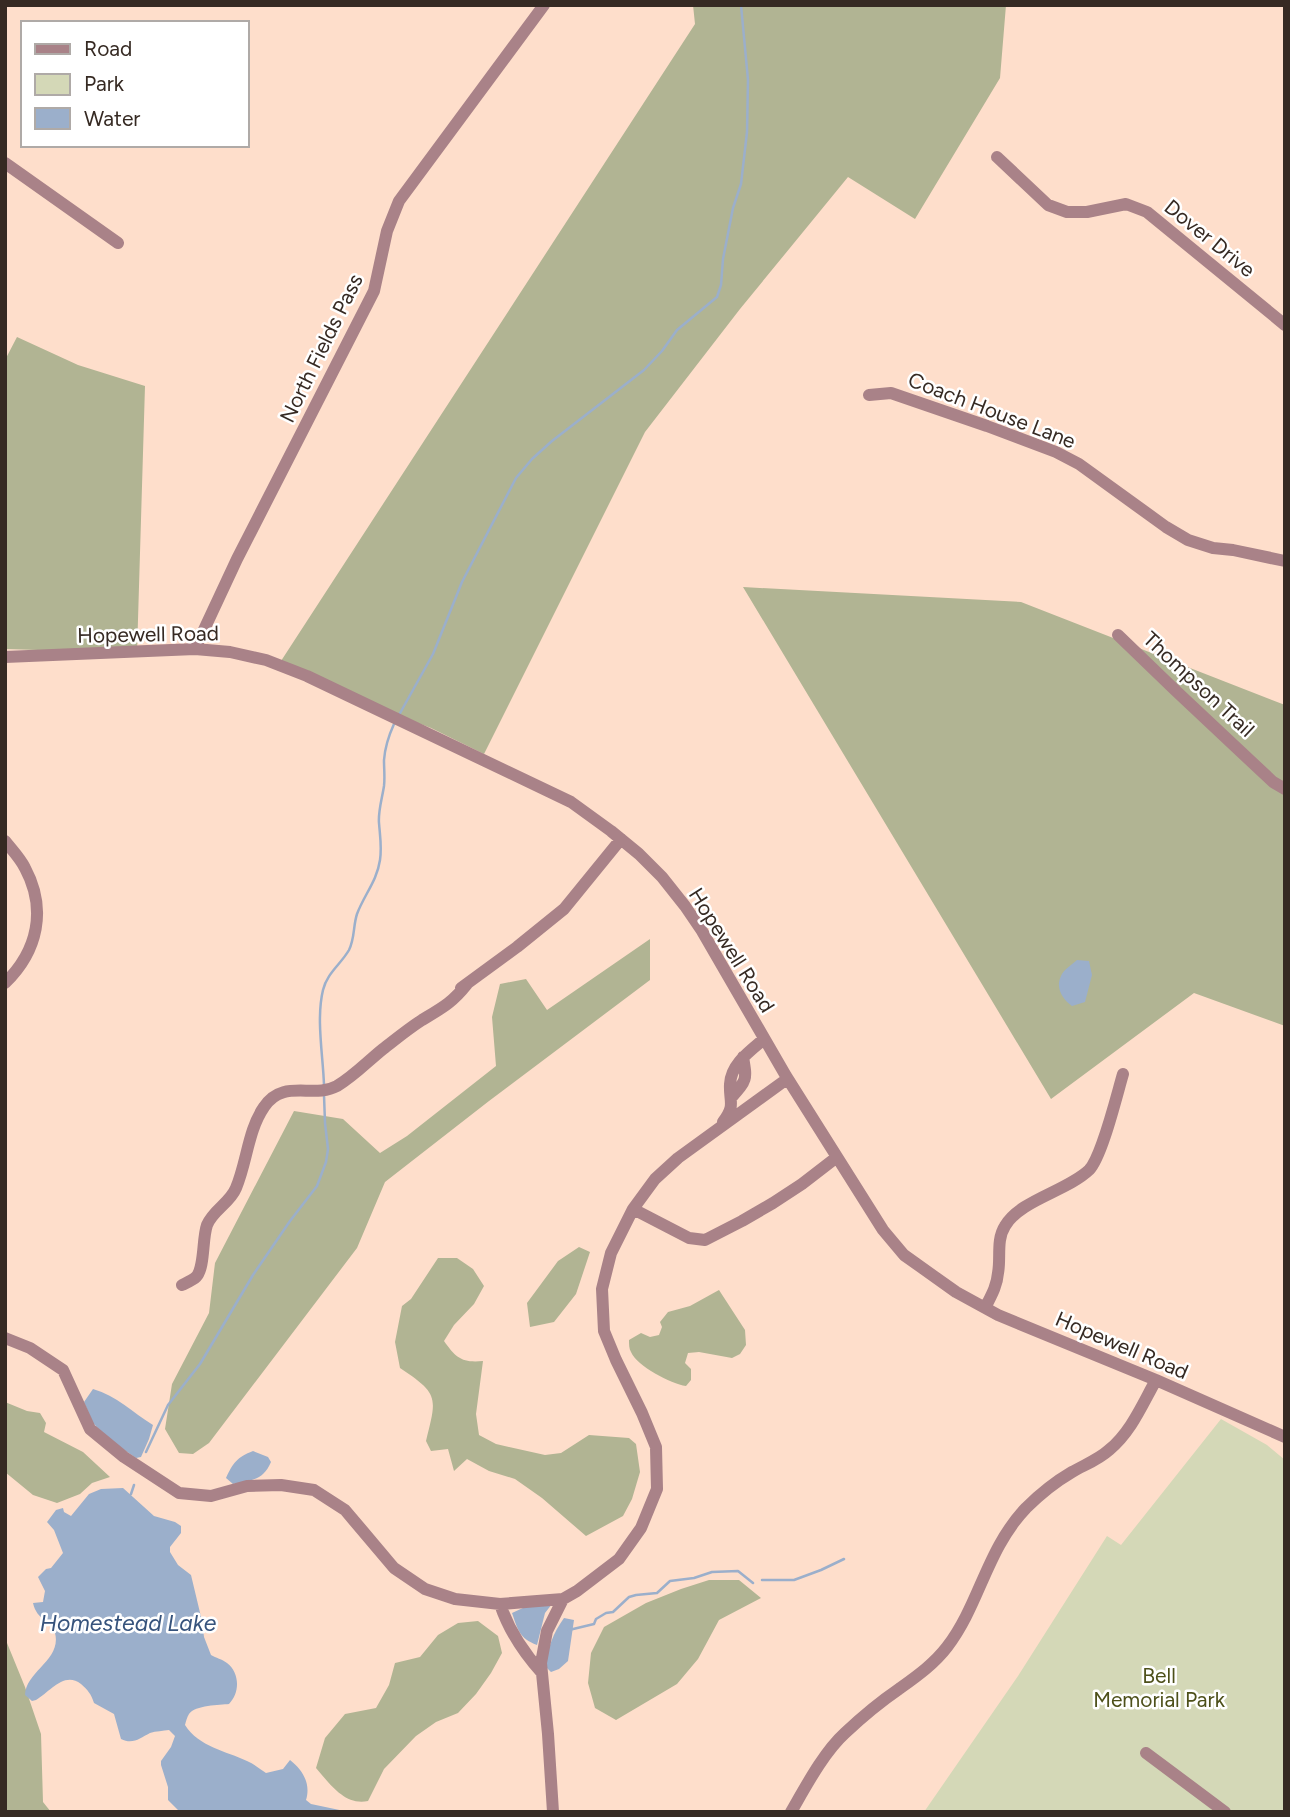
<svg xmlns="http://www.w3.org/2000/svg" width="1290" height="1817" font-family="Figtree,sans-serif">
	<rect width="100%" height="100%" fill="#fedecb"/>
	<path fill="#d4d8b7" d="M1221 1419 1267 1445 1285 1460V1812H924L1018 1676 1107 1536 1121 1545Z"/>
	<path fill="#b1b493" d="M693 5H1006L1000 78 915 219 848 177 740 309 645 432 484 754 431 728 379 708 281 661 695 24Z
		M17 337 78 365 145 386 137 653 5 649V360Z
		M743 587 1021 602 1285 705V1026L1194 993 1051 1099Z
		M650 939V980L489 1101 385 1182 357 1248 209 1443 193 1454 179 1453 165 1429 172 1384 209 1313 215 1263 294 1111 343 1119 380 1153 407 1136 496 1066 492 1017 500 984 526 979 547 1010Z
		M579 1247 590 1252 576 1294 554 1322 530 1327 527 1303 558 1261Z
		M438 1258H457L473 1269 484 1286 474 1304 454 1325 444 1341C456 1358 462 1363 483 1361L476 1414 479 1435 496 1444 545 1455 561 1453 589 1435 629 1438 636 1444 640 1472 632 1499 623 1516 586 1536 542 1498 515 1479 489 1471 467 1459 454 1471 448 1449 431 1451 426 1441C437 1397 439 1394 400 1368L395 1342 402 1306 411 1299Z
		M719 1290 745 1330 746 1345 740 1354 732 1358 699 1352 688 1353 685 1363 691 1369V1380L686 1386C671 1384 637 1366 631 1352 629 1349 629 1344 629 1340L641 1333 650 1337 659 1335 662 1327 660 1322 668 1312 690 1306Z
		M5 1402 27 1411 40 1413 46 1423 44 1432 83 1452 110 1477 92 1483 80 1494 57 1503 33 1495 5 1472Z
		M709 1580H739L761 1598 719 1620 698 1659 677 1684 616 1720 595 1708 588 1683 591 1653 604 1627 646 1603 681 1589Z
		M478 1621 498 1636 502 1653 491 1673 476 1694 458 1713 436 1722 416 1736 384 1769 368 1801C345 1806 330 1784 316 1768L325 1738 345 1714 376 1708 389 1685 395 1663 420 1657 438 1635 458 1623Z
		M5 1638 25 1687 41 1734 43 1802 51 1812H5Z"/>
	<path fill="#9bafcb" d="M1077 960 1089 961 1092 975 1085 1002 1072 1006C1063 1000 1055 988 1061 976 1063 970 1073 964 1077 960Z
		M93 1389C117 1396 132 1412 153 1425L149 1439 141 1457 136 1458 107 1438 93 1423 84 1402Z
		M253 1451 268 1457 271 1462C263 1481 251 1480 233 1484L226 1478C233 1463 237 1457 253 1451Z
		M123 1488 154 1516 175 1522 181 1526V1533L170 1547V1552L178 1565 191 1575 202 1621 204 1637 211 1655C216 1658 222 1659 227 1663 240 1673 240 1693 229 1704 220 1705 195 1705 189 1714 187 1717 186 1721 185 1725 199 1747 226 1751 247 1761 254 1764 260 1769 266 1773L283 1769 290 1760C303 1770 311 1784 306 1800L311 1804 349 1812H180L168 1800V1787L161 1765V1761L171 1747 175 1736 169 1730C163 1731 156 1731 150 1733 140 1738 133 1745 121 1739L114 1714 94 1703C91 1694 88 1690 81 1684 64 1671 50 1692 36 1700L32 1701 25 1695C26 1671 62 1660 55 1633 51 1620 37 1621 33 1603L43 1602 45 1591 38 1577 46 1569 51 1568 63 1553 54 1530 47 1522 56 1510 63 1508 64 1512 71 1516 89 1494 101 1489Z
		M552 1604 545 1613 537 1645C519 1638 518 1630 512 1613L525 1607Z
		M564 1618 574 1620 568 1661 559 1669 551 1672 545 1666C548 1648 553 1633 564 1618Z"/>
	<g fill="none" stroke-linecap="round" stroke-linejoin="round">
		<path stroke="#9bafcb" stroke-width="2.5" d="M399 715 433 654 462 582 516 478 532 459 552 441 644 370 662 351 677 330 717 297 721 285 723 259 733 208 741 184 747 132 748 80 741 5
			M324 1085C323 1055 316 1019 323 990 327 973 341 964 349 950 355 938 353 926 357 914 364 895 377 881 380 860 382 847 380 836 379 823 378 811 382 799 384 786 385 778 384 769 384 760 385 747 389 735 394 724
			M146 1452 168 1405 200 1364 253 1275 290 1221 317 1186 326 1162 328 1149 325 1123 324 1095
			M131 1494 134 1485
			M762 1580H794L821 1570 844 1559
			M569 1630 594 1624 596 1619 606 1613 613 1612 629 1597 636 1595 657 1593 670 1581 694 1578 712 1572 738 1571 753 1583"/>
		<path stroke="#a98288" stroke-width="12" d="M997 157 1048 205 1067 212H1087L1126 204 1147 212 1285 325
			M5 163 118 243
			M869 395 891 393 987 426 1056 452 1079 464 1166 527 1188 540 1213 548 1233 550 1285 561
			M1118 635 1175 690 1273 782 1285 789
			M195 649 237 559 374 291 387 231 399 201 544 5
			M5 657 195 649 230 652 266 660 307 676 571 802 611 831 639 854 662 877 685 906 702 931 786 1076 883 1230 904 1255 956 1292 998 1315 1156 1380 1285 1437
			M5 841C12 850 20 858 25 868 47 909 38 951 5 983
			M461 988 517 947 564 909 621 839
			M731 1098C747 1080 747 1080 743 1057
			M723 1122C736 1105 729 1102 730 1084 731 1064 750 1051 764 1039
			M633 1209 689 1238 705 1240 742 1221 773 1203 802 1184 837 1157
			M182 1285C186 1283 193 1280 196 1277 205 1268 202 1239 207 1225 213 1210 230 1203 236 1188 247 1162 248 1130 264 1107 283 1078 313 1099 337 1086 354 1076 368 1061 383 1049 396 1039 408 1029 422 1020 442 1008 452 1003 467 984
			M985 1308C991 1296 997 1286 998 1273 1001 1258 996 1240 1005 1226 1020 1200 1067 1191 1089 1170 1102 1157 1117 1094 1123 1074
			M5 1338 30 1348 63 1370 90 1429 124 1457 179 1493 211 1496 247 1486 281 1485 314 1490 345 1510 394 1568 425 1589 455 1599 500 1604 563 1599 577 1591 619 1559 641 1528 657 1489 656 1447 642 1413 616 1360 604 1331 602 1289 611 1253 633 1209 655 1179 678 1158 787 1079
			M500 1604C509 1631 523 1652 542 1673
			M1146 1753 1225 1812
			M553 1812 548 1734 541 1663 547 1631 563 1599
			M791 1812C806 1786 824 1752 845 1733 862 1717 880 1702 899 1689 917 1676 934 1664 947 1647 980 1604 986 1550 1026 1508 1040 1494 1055 1482 1072 1472 1084 1465 1098 1460 1109 1450 1131 1432 1142 1405 1156 1380"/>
	</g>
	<g text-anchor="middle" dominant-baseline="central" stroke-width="5" stroke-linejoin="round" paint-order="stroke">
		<g font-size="21" fill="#362a23" stroke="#fff">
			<text transform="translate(1210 238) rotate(39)">Dover Drive</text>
			<text transform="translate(321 348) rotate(-64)">North Fields Pass</text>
			<text transform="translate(992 410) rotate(21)">Coach House Lane</text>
			<text transform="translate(148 634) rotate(-1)">Hopewell Road</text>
			<text transform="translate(1199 684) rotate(43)">Thompson Trail</text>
			<text transform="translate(732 950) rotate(58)">Hopewell Road</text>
			<text transform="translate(1122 1345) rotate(23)">Hopewell Road</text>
		</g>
		<g font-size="21" fill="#4d501a" stroke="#fff">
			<text x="1159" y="1675">Bell<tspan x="1159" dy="24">Memorial Park</tspan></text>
		</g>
		<g font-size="23" font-style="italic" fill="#36537c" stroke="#fff">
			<text x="128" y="1623">Homestead Lake</text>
		</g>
	</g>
	<rect width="1290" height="1817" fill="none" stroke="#362a23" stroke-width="14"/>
	<rect x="21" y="21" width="228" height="126" fill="#ffffff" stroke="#afaaa7" stroke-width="2"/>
	<rect x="35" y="44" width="35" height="10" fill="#a98288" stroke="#afaaa7" stroke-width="2"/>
	<text x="84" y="56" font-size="21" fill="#362a23">Road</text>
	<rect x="35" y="74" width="35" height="21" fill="#d4d8b7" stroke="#afaaa7" stroke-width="2"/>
	<text x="84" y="91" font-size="21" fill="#362a23">Park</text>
	<rect x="35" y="108" width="35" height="21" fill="#9bafcb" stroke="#afaaa7" stroke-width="2"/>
	<text x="84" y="126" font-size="21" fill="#362a23">Water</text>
</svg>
